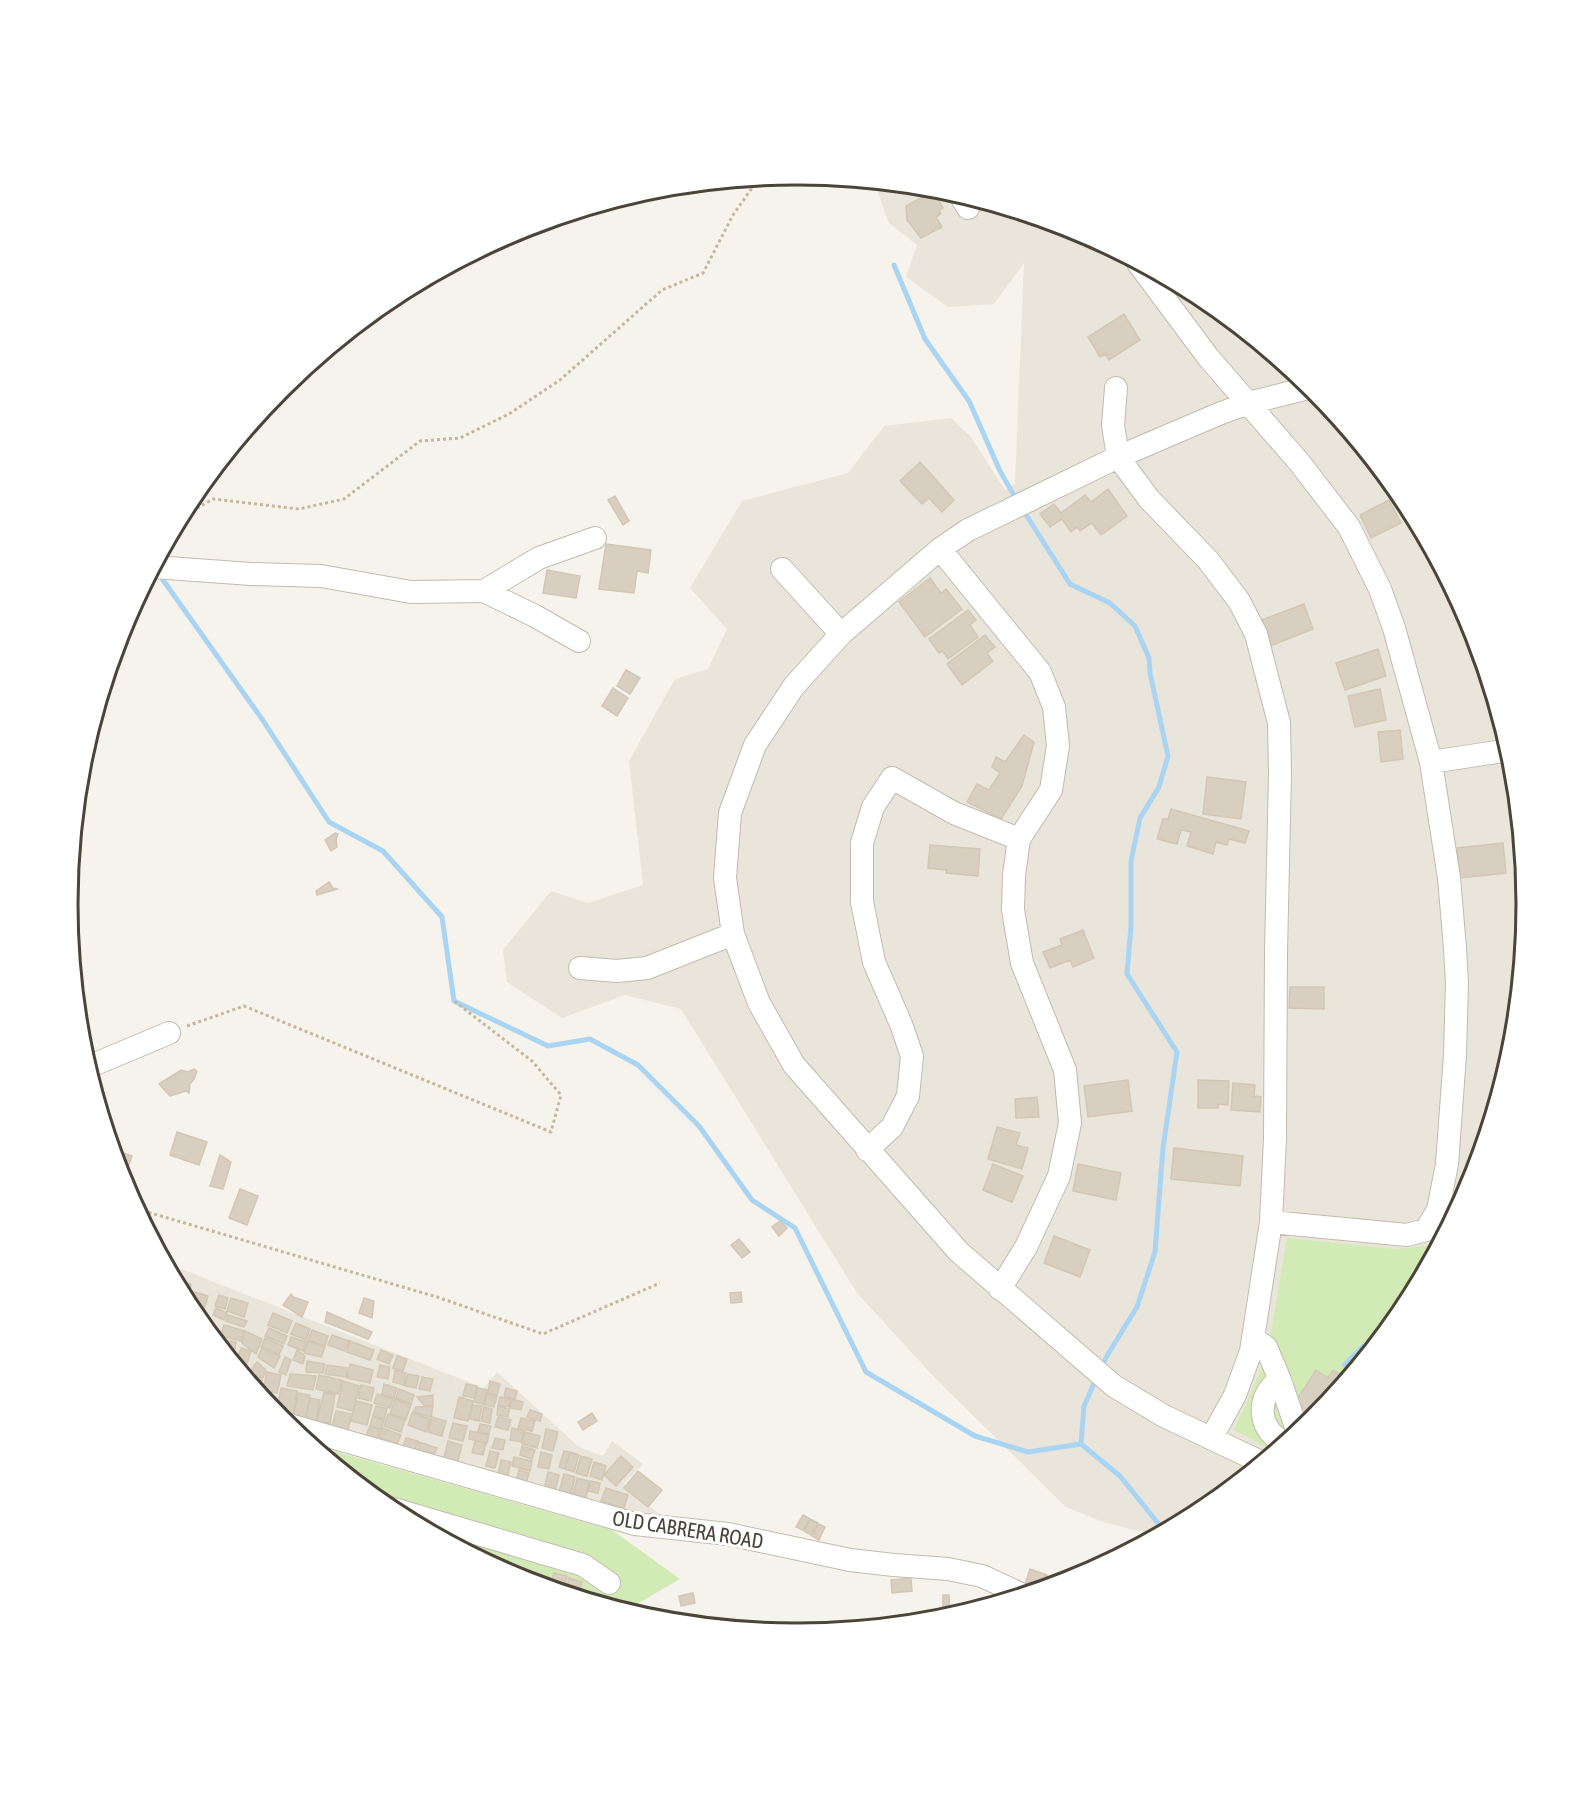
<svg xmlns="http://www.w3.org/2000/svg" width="1595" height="1809" font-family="'Asap Condensed',sans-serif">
	<rect width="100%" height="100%" fill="#f6f3ec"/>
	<path fill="#eae5da" d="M874 182 940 189 1077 230 1203 298 1314 389 1405 499 1472 625 1514 762 1527 904 1513 1047 1472 1184 1404 1310 1313 1421 1203 1512 1154 1538 1143 1532 1103 1522 1066 1507 936 1379 857 1293 681 1009 625 995 562 1018 507 982 503 950 551 891 588 903 643 885 629 761 675 679 708 669 727 629 690 588 742 501 848 473 884 426 951 418 971 437 1005 490 1015 484 1024 263 994 304 948 307 906 277 917 245 889 223Z
		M166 1263 484 1388 497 1372 579 1447 603 1456 612 1441 643 1464 624 1484 660 1515 636 1519 281 1420 190 1310Z"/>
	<path fill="#d2eab5" d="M1287 1238 1395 1249 1439 1245 1404 1310 1313 1421 1275 1452 1234 1430 1267 1356Z
		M309 1444 612 1530 680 1579 625 1611 518 1579 392 1511Z"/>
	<path fill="#a9d4f2" d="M1381 1339 1353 1373 1341 1365 1362 1344Z"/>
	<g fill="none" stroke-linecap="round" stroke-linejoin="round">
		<path stroke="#a9d4f2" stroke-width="5" d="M894 265 925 339 969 401 1000 471 1016 499
			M1023 510 1070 584 1110 603 1135 626 1149 658 1150 673 1168 756 1159 787 1140 818 1131 861V926L1127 974 1177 1052 1163 1148 1155 1252 1137 1307 1108 1354 1101 1368
			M163 580 262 719 329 822 383 851 442 917 454 1001 548 1046 590 1039 638 1065 699 1126 752 1200 795 1228 866 1372 975 1436 1028 1452 1081 1444 1120 1476 1165 1532
			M1081 1444 1084 1406 1096 1379"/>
	</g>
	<path fill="#d8cfc1" stroke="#d3c7b4" stroke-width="1.5" d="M933 191 943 208 939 210 941 214 936 217 942 227 921 238 907 220 906 206Z
		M1124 314 1140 340 1109 360 1105 354 1100 357 1088 337Z
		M920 462 954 500 942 512 929 498 922 504 900 481Z
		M1108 489 1127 516 1101 535 1092 523 1080 531 1077 527 1071 532 1062 519 1050 527 1040 514 1054 504 1061 513 1085 495 1091 502Z
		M615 496 629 521 623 525 608 500Z
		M1389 500 1401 523 1371 538 1360 515Z
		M606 544 651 550 648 573 637 571 634 593 599 589Z
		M547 570 580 576 576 598 543 593Z
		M930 578 941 593 946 589 962 609 925 637 899 602Z
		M1304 604 1313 629 1270 646 1256 622Z
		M968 610 976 620 970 625 978 637 948 659 943 651 939 653 929 639Z
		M985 635 995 647 987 653 993 661 962 685 947 664Z
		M1378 649 1386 676 1345 690 1336 663Z
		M626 670 640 678 630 694 617 686Z
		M613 688 628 698 617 716 602 706Z
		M1380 689 1386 720 1355 727 1348 696Z
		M1400 730 1403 759 1381 762 1378 732Z
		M1024 735 1034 742 1022 786 1001 819 967 802 977 784 989 790 1000 773 992 767 996 757 1005 762Z
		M1207 777 1246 782 1241 819 1203 814Z
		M1171 809 1249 831 1245 843 1229 839 1227 845 1216 842 1213 854 1187 846 1191 832 1181 830 1177 844 1157 839 1163 819H1168Z
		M335 833 338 834 336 839 337 847 331 851 325 840Z
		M1503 843 1506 873 1460 878 1457 848Z
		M930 845 980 849 978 876 946 873V870L928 868Z
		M329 882 333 888 337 889 317 895 316 891Z
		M1083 930 1094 958 1073 967 1070 960 1050 968 1043 952 1062 945 1060 939Z
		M1290 987H1324V1009L1289 1008Z
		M194 1069 197 1071 194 1079 190 1084 189 1093 186 1091 170 1096 159 1084 181 1070 188 1072Z
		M1128 1080 1132 1111 1088 1117 1084 1086Z
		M1198 1080 1229 1081 1228 1105 1218 1104V1108H1198Z
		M1233 1083 1255 1085 1254 1096 1261 1097 1260 1112 1231 1110Z
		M1037 1097 1039 1117 1016 1118 1015 1099Z
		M997 1127 1020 1133 1016 1145 1028 1148 1022 1169 988 1159Z
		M177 1132 207 1142 199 1165 170 1155Z
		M1174 1148 1243 1156 1240 1186 1171 1179Z
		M117 1151 132 1156 124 1179 121 1178 115 1156Z
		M220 1155 231 1162 223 1189 210 1186Z
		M993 1164 1023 1176 1012 1202 983 1190Z
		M1078 1164 1121 1173 1116 1200 1073 1191Z
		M240 1189 258 1196 247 1225 229 1218Z
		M780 1221 787 1228 779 1236 772 1227Z
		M1054 1236 1090 1250 1080 1277 1044 1263Z
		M739 1239 750 1252 742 1258 731 1245Z
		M175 1280 191 1284 187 1303Z
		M194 1292 208 1296 204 1309 190 1305Z
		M741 1292 742 1302 731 1303 730 1293Z
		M291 1294 293 1297 308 1302 302 1317 283 1305Z
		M219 1295 228 1298 225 1309 215 1306Z
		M231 1298 248 1303 244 1317 227 1311Z
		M364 1298 374 1301 372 1318 359 1313Z
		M216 1308 227 1313 224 1320 213 1315Z
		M327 1312 372 1332 370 1336 368 1339 325 1322Z
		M273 1313 292 1321 287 1333 268 1325Z
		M228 1315 247 1321 244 1327 226 1321Z
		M202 1321 218 1331 215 1340 201 1323Z
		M296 1323 310 1329 306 1340 291 1334Z
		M224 1325 244 1331 241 1341 221 1336Z
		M269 1328 287 1336 284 1344 265 1336Z
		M312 1330 328 1336 325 1346 308 1340Z
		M245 1331 262 1339 256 1354 242 1343Z
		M332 1335 349 1341 345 1351 328 1345Z
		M291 1337 306 1342 303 1351 288 1345Z
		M265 1338 283 1346 279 1355 261 1347Z
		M219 1339 236 1342 233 1361 218 1344Z
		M308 1341 325 1347 321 1357 304 1353Z
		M350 1341 374 1350 370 1360 347 1352Z
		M241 1348 251 1351 246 1366 236 1363Z
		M262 1348 280 1356 274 1368 258 1357Z
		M297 1350 305 1356 303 1364 293 1360Z
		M381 1350 393 1355 389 1364 377 1359Z
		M397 1356 407 1359 403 1371 393 1368Z
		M285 1357 291 1360 286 1375 279 1372Z
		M307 1361 325 1364 323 1373 306 1372Z
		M257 1362 266 1370 263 1378 248 1374Z
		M350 1364 373 1370 370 1383 347 1378Z
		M327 1365 347 1368 346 1377 325 1374Z
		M380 1365 390 1367 388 1379 377 1377Z
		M395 1370 406 1373 404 1385 393 1382Z
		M1316 1370 1328 1378 1333 1370 1347 1380 1307 1426 1292 1407Z
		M267 1372 281 1375 277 1393 263 1390Z
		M290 1374 316 1376 313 1390 287 1386Z
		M408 1374 419 1376 416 1388 405 1386Z
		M319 1375 342 1380 338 1394 316 1389Z
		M246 1376 262 1380 259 1392 257 1391Z
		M422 1377 433 1379 430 1391 419 1389Z
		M343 1381 359 1386 353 1411 337 1407Z
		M490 1381 500 1384 497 1395 488 1393Z
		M384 1384 397 1388 394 1398 382 1394Z
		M466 1384 477 1386 474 1398 463 1396Z
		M361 1385 374 1388 371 1401 358 1398Z
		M281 1388 297 1391 293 1416 276 1413Z
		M477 1388 487 1390 483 1404 474 1402Z
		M506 1388 517 1391 515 1399 504 1397Z
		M399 1389 414 1395 411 1404 396 1398Z
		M324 1392 335 1395 330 1424 317 1421Z
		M298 1393 310 1395 305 1421 293 1418Z
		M262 1394 275 1397 273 1410 262 1397Z
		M377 1394 393 1399 390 1408 374 1403Z
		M487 1394 497 1396 494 1407 484 1405Z
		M433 1395V1405L425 1406 417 1397Z
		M459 1397 473 1401 468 1421 454 1418Z
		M500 1397 511 1399 509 1407 498 1405Z
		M310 1398 320 1400 315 1426 305 1424Z
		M395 1399 411 1405 406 1419 390 1414Z
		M512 1399 523 1402 521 1410 510 1408Z
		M356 1401 372 1405 367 1425 351 1421Z
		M473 1405 482 1406 479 1421 470 1419Z
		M376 1406 387 1409 384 1419 373 1416Z
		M433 1406 431 1417 413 1412 416 1407Z
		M498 1406 509 1409 508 1417 497 1415Z
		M484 1407 492 1409 490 1423 481 1421Z
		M530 1410 542 1414 540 1421 527 1417Z
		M336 1411 352 1414 347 1434 331 1430Z
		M412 1413 430 1419 426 1432 408 1425Z
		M592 1413 597 1421 583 1430 578 1422Z
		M388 1414 405 1420 401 1432 384 1426Z
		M373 1416 384 1420 381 1429 370 1426Z
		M432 1417 446 1421 442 1436 428 1432Z
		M498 1417 511 1420 508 1430 495 1427Z
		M521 1418 535 1421 532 1431 518 1428Z
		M453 1423 467 1426 463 1441 449 1438Z
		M480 1424 491 1426 489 1434 478 1432Z
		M370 1426 380 1430 377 1440 366 1436Z
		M383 1428 401 1435 397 1444 379 1437Z
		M512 1428 524 1431 521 1442 510 1440Z
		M546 1429 558 1432 553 1451 542 1448Z
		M470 1431 489 1435 487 1443 469 1439Z
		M525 1432 540 1436 537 1448 522 1444Z
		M406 1438 418 1441 415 1451 403 1447Z
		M495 1438 505 1440 503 1450 492 1448Z
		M448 1441 462 1445 457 1465 443 1462Z
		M475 1441 486 1443 483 1455 472 1453Z
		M419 1442 437 1448 434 1454 418 1450Z
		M522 1446 535 1450 532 1459 520 1455Z
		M490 1451 499 1453 495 1468 486 1466Z
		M564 1451 570 1452 565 1469 559 1467Z
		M541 1452 552 1455 549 1469 538 1467Z
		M570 1452 579 1455 574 1472 565 1469Z
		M581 1456 592 1459 587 1476 576 1473Z
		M621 1456 633 1467 616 1486 604 1475Z
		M514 1457 532 1461 530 1471 512 1466Z
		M501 1460 511 1462 507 1478 498 1475Z
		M594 1462 606 1466 602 1480 590 1476Z
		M519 1470 529 1473 526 1484 516 1481Z
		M638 1471 662 1490 648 1507 624 1488Z
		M548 1472 559 1475 555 1492 544 1490Z
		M564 1474 575 1477 571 1495 559 1492Z
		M577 1478 589 1481 586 1498 573 1495Z
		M591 1481 600 1483 598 1493 588 1491Z
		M606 1488 628 1495 624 1508 601 1501Z
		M803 1515 810 1519 803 1530 796 1527Z
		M810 1519 818 1523 811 1535 804 1531Z
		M818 1524 825 1527 819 1540 812 1536Z
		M1030 1569 1047 1575 1043 1589 1025 1585Z
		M554 1573 567 1576 563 1592 550 1589Z
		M569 1578 582 1582 578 1597 565 1593Z
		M911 1578 912 1591 892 1593 891 1580Z
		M693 1593 695 1603 681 1606 679 1596Z
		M943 1595H949L950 1612H943Z"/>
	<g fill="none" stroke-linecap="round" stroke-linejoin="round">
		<g stroke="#c2bbae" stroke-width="24">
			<path id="minor" d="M960 195 968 208
				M1138 263 1208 357 1299 462 1349 527 1380 589 1394 628 1431 762 1449 878 1455 948 1457 983 1455 1055 1447 1164 1438 1210 1426 1230 1407 1235 1271 1222
				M1116 388 1113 425 1118 457 1149 499 1208 560 1239 601 1256 634 1279 723 1280 774 1276 952 1275 1138 1271 1222 1251 1351 1235 1395 1212 1437
				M940 549 1040 672 1054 707 1058 746 1051 790 1019 839 1014 875 1013 910 1022 963 1065 1070 1070 1123 1059 1176 1026 1247 1000 1289
				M154 567 251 574 321 576 411 592 484 591 535 616 579 641
				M782 569 841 634
				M484 591 539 558 595 538
				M1431 762 1510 750
				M580 968 617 971 647 968 733 934
				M88 1067 169 1033
				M867 1150 892 1127 908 1096 912 1056 901 1024 874 962 862 902V843L873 807 892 778 954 813 1019 839
				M1253 1338 1266 1347 1280 1380 1298 1433
				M1280 1380C1254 1396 1258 1434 1287 1443
				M286 1424 635 1524 728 1534 850 1560 894 1565 948 1569 982 1576 1023 1595
				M1263 1463 1164 1416 1114 1386 959 1252 794 1065 759 1003 733 934 725 878 730 813 755 745 794 686 841 634 940 549 968 530 1118 457 1221 413 1249 403 1312 387
				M387 1507 583 1565 609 1583"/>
		</g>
		<path stroke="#c4b79f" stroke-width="3" stroke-dasharray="3 3" stroke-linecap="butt" d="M181 517 213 499 299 509 344 499 420 441 460 438 509 414 560 380 662 290 703 273 733 215 759 178
			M187 1026 244 1006 551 1132 561 1095 532 1061 454 1001
			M137 1209 437 1297 543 1334 660 1283"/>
		<use href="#minor" stroke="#fff" stroke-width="22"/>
	</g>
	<g text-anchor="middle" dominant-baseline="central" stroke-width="6" stroke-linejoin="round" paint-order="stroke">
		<g font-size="21" fill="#4b4439" stroke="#fff">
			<text transform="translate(688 1529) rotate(9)">OLD CABRERA ROAD</text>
		</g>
	</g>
	<path d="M0 0H1595V1809H0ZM78 904a719 719 0 1 1 1438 0a719 719 0 1 1-1438 0Z" fill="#fff" fill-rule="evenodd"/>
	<path fill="none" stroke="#4b4439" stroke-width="3" d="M78 904a719 719 0 1 1 1438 0a719 719 0 1 1-1438 0Z"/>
</svg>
